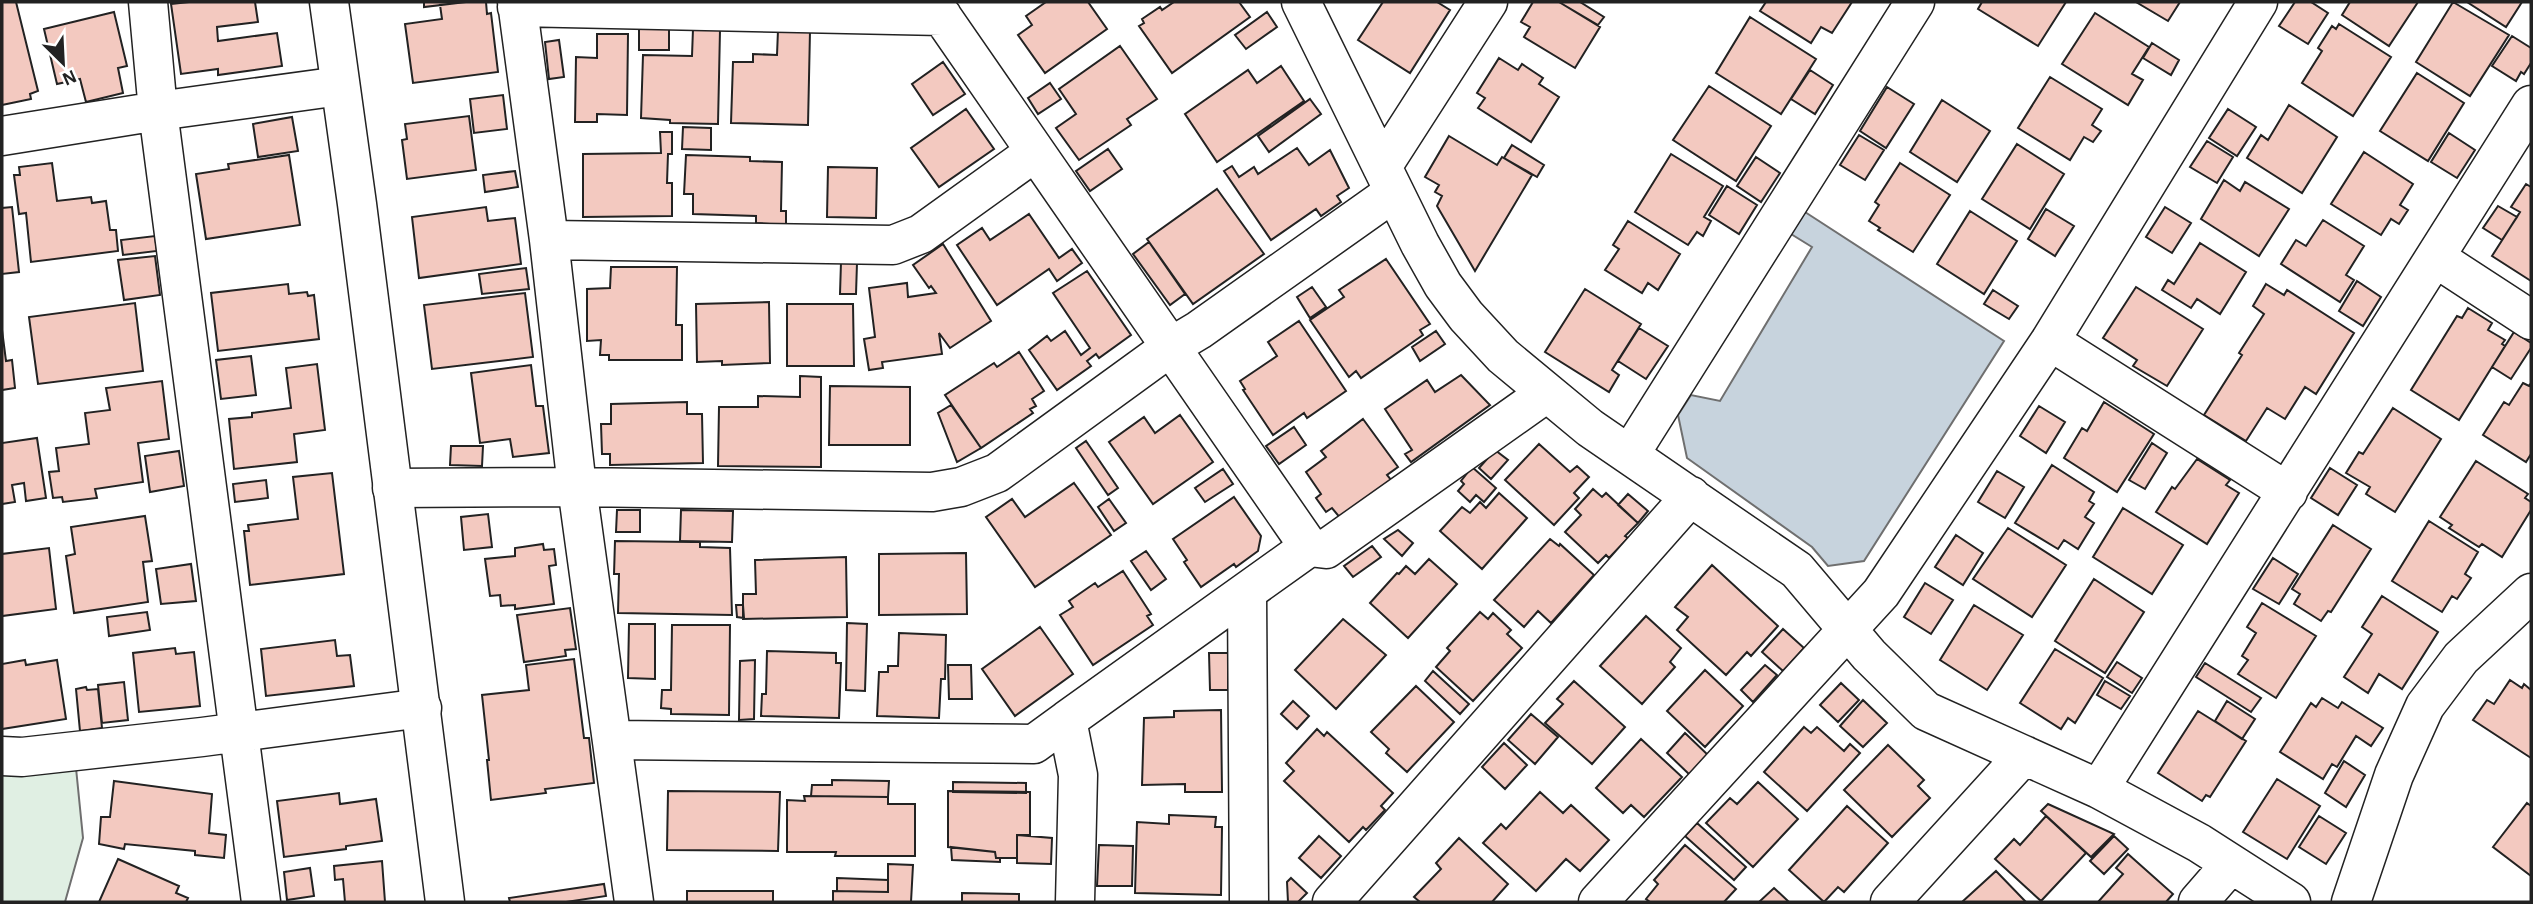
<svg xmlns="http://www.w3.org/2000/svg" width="2533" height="904" font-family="'Alegreya Sans',sans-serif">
	<rect width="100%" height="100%" fill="#fff"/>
	<path fill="#e0efe3" stroke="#6f6f6f" stroke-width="2" d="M76 768 83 838 65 902H2V773Z"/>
	<path fill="#c7d3dd" stroke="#6f6f6f" stroke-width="2" d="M1805 212 2004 341 1864 561 1828 566 1812 547 1687 458 1678 415 1691 395 1720 401 1812 247 1791 234Z"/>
	<path fill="#f3c9c0" stroke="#222" stroke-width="2" d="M2 2H16L38 91 30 94 31 99 2 105Z
		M189 2H255L258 22 217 27 218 41 277 33 282 66 218 75V69L181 74 171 4Z
		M424 2H466L424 7Z
		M466 2H486L487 14 491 13 498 72 413 83 405 24 442 19 440 5Z
		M1046 2H1088L1107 29 1045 73 1018 35 1032 25 1026 16Z
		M1174 2H1239L1250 17 1172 73 1139 26 1144 23 1142 19 1160 7 1162 10Z
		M1383 2H1437L1450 10 1410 73 1358 40Z
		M1533 2H1559L1600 27 1575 68 1524 37 1530 27 1521 22Z
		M1559 2H1580L1604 17 1598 25Z
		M1766 2H1852L1832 33 1821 27 1811 43 1760 11Z
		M1982 2H2066L2038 46 1978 9Z
		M2136 2H2180L2168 21Z
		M2295 2H2311L2328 13 2308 44 2279 26Z
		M2350 2H2418L2389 46 2342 15Z
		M2453 2 2509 35 2470 96 2416 62Z
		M2467 2H2522L2506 27Z
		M114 12 127 66 118 68 123 93 86 102 80 79 57 84 44 29Z
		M1267 12 1277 27 1246 49 1235 35Z
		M2095 13 2149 47 2132 74 2143 80 2128 105 2062 64Z
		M1750 17 1816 59 1781 114 1716 73Z
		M2339 24 2391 57 2353 116 2302 83 2322 51 2318 48 2332 26 2336 29Z
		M639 28 669 29V50H639Z
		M693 29 720 30 718 124 670 123V120L641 118 643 55 692 56Z
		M778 30 810 31 808 125 731 123 733 62H753V54L777 55Z
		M597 34H628L627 115 597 114V122H575L576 57 597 58Z
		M2512 36 2531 48V63L2524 74 2521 72 2516 81 2492 66Z
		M559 40 564 77 549 79 545 42Z
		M2152 43 2179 60 2171 75 2143 58Z
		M1120 46 1157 99 1127 119 1131 125 1079 160 1056 128 1076 114 1059 89Z
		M1499 58 1518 70 1522 64 1543 78 1539 84 1559 97 1531 142 1478 108 1485 98 1477 93Z
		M943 62 965 94 933 115 912 84Z
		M1281 66 1304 101 1217 162 1185 114 1248 70 1257 83Z
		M1810 70 1833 85 1815 114 1791 99Z
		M2417 73 2464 103 2428 161 2380 131Z
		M2050 77 2102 109 2092 125 2101 131 2093 142 2084 137 2070 160 2018 128Z
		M1050 83 1061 99 1038 114 1028 98Z
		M1709 86 1771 126 1736 181 1673 140Z
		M1887 87 1914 104 1886 148 1860 131Z
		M503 95 507 129 474 133 470 99Z
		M1310 99 1321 114 1269 152 1258 136Z
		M1942 100 1990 131 1957 182 1910 152Z
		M2289 105 2337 137 2302 193 2247 158 2261 135 2268 140Z
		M966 109 994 149 939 187 911 148Z
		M2228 109 2256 127 2237 156 2209 138Z
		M469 116 476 170 407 179 402 140 407 139 405 124Z
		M292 117 298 151 258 157 253 124Z
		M683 127 711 128V150L682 149Z
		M660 132H672V154H668L667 183H672V216L583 217V154L661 153Z
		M2449 133 2475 150 2457 178 2431 162Z
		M1859 135 1884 150 1865 180 1840 165Z
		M1449 136 1497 165 1502 157 1532 175 1475 271 1437 206 1442 196 1435 192 1439 185 1425 177Z
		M2207 141 2233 157 2217 183 2190 167Z
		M2017 144 2064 174 2030 229 1982 199Z
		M1512 145 1544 165 1537 177 1504 158Z
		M1297 148 1309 165 1330 150 1349 188 1337 196 1341 202 1321 216 1316 209 1271 240 1224 171 1232 166 1239 177 1254 167 1258 174Z
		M1108 149 1122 169 1090 191 1076 171Z
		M2364 152 2413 184 2400 205 2408 210 2399 224 2391 219 2381 235 2331 204Z
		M1671 154 1723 186 1704 217 1711 221 1703 236 1697 232 1688 245 1635 212Z
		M289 155 300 225 206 239 196 174 229 169 228 164Z
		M686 155 750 157V161L782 162 781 211H786V225L756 223V216L693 214V194H684Z
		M1756 157 1780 173 1761 202 1737 186Z
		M52 163 57 201 91 197 92 203 106 201 110 230H116L118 251 31 262 26 213 19 214 14 175H20L19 167Z
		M1900 163 1950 195 1913 252 1878 230 1880 228 1869 221 1879 205 1875 202Z
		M828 167 877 168 876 218 827 217Z
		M515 171 518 187 485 192 483 175Z
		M2224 180 2240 191 2245 182 2289 209 2259 256 2201 219Z
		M2526 184 2531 187V281L2492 256 2520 212 2511 207Z
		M1727 186 1757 205 1739 234 1709 215Z
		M1217 189 1264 254 1193 304 1147 239Z
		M2498 206 2517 217 2502 240 2483 228Z
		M12 207 19 272 2 274V208Z
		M486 207 488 221 515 218 521 264 419 278 412 217Z
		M2165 207 2191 223 2172 253 2146 237Z
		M2046 209 2074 226 2055 256 2028 239Z
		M1970 211 2017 241 1984 294 1937 264Z
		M1029 214 1059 258 1072 249 1082 263 1057 281 1049 269 997 305 957 245 982 228 990 240Z
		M2323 220 2364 246 2346 275 2354 280 2340 302 2281 264 2296 240 2306 246Z
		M1628 221 1680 254 1658 290 1648 283 1642 293 1605 270 1619 249 1613 245Z
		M155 236 157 251 123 255 121 240Z
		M1149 242 1185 294 1170 305 1133 254Z
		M2200 243 2246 272 2220 314 2197 299 2191 308 2162 290 2168 280 2174 284Z
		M943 244 991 321 950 348 939 333 942 354 882 362 883 368 869 370 864 339 875 337 869 288 907 283 908 297 936 293 931 286 929 288 913 265Z
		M155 256 160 295 124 300 118 260Z
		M1386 259 1430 324 1420 330 1423 335 1361 378 1356 371 1349 377 1310 320 1344 297 1339 290Z
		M841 262 857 263 856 294H840Z
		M611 267H677L676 325H682V360H609V355H600L601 340 587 341V289L610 288Z
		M526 268 529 289 482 294 479 274Z
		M1087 271 1131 335 1099 358 1096 354 1087 361 1091 366 1057 390 1029 350 1047 336 1051 341 1065 331 1081 355 1090 348 1053 293Z
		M2357 281 2381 297 2363 326 2339 311Z
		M288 284 289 294 307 292 308 296 314 295 319 339 218 351 211 293Z
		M2266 284 2284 295 2287 290 2354 333 2316 394 2305 387 2285 419 2267 408 2246 441 2204 415 2242 355 2239 353 2264 314 2253 306Z
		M1312 287 1326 307 1310 318 1297 297Z
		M2136 287 2203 329 2167 386 2133 366 2137 360 2103 338Z
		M1585 289 1641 324 1612 370 1619 375 1609 392 1545 352Z
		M1993 290 2018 306 2009 319 1984 304Z
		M525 293 533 357 432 369 424 305Z
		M769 302 770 363 722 365V361L697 362 696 304Z
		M135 303 143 371 38 384 29 317Z
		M787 304H853L854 366H787Z
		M2468 308 2492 323 2488 330 2505 340 2502 344 2505 346 2459 420 2411 390 2457 316 2462 318Z
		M1299 321 1346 391 1307 418 1304 413 1273 435 1243 390 1245 389 1240 381 1277 356 1268 342Z
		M1639 328 1668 346 1646 379 1618 361Z
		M2 330 6 361 12 360 15 388 2 390Z
		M1436 331 1445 344 1420 361 1412 347Z
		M2514 332 2531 343V348L2511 379 2492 367Z
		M1019 352 1044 391 1032 399 1036 406 1030 409 1033 413 981 448 945 395 994 363 997 367Z
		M251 356 256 395 221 399 216 360Z
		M317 364 325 430 294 434 297 462 234 469 229 419 252 417V413L291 408 286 368Z
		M531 365 536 406H543L549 453 513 457 510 439 480 443 471 373Z
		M1461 375 1490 405 1411 462 1405 454 1412 450 1385 409 1427 380 1435 392Z
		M800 376 821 377V467L718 466 719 407H758V396L800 397Z
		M162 381 169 439 138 443 143 482 95 489 97 498 63 502 62 497 53 498 49 472 59 471 56 448 89 444 85 413 110 410 106 388Z
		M2523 383 2529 386 2531 383V454L2526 462 2483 435 2504 402 2509 405Z
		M830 386 910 387V445H829Z
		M687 402V414H702L703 463 610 465V454H602L601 424H611V404Z
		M2104 402 2154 434 2117 492 2064 458 2082 428 2087 431Z
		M951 405 981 448 957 462 938 413Z
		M2039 406 2065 422 2046 453 2020 436Z
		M2393 408 2441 439 2395 512 2366 494 2370 487 2346 473 2359 452 2363 454Z
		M1180 415 1213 462 1153 504 1109 442 1144 417 1155 433Z
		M1363 419 1398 467 1387 475 1392 481 1341 519 1332 508 1326 512 1316 498 1321 494 1306 472 1326 457 1321 451Z
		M1294 427 1306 445 1279 464 1266 446Z
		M37 438 46 498 26 501 24 483 12 485 15 502 2 504V443Z
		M1086 441 1118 488 1108 495 1076 448Z
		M2152 443 2167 453 2145 489 2129 480Z
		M1539 444 1570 472 1577 466 1589 477 1574 493 1579 498 1554 525 1505 480Z
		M451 446H483L482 466 450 465Z
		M1495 450 1508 460 1491 479 1479 468Z
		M179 451 184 486 150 492 145 456Z
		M2197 459 2230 480 2226 485 2239 493 2207 544 2156 512 2172 487 2175 489Z
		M2476 461 2528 494 2525 498 2531 502V510L2502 557 2482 544 2479 547 2449 528 2452 525 2440 517Z
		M2052 465 2094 492 2089 501 2094 504 2085 517 2094 523 2078 549 2064 540 2058 549 2015 523Z
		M1472 467 1496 488 1484 502 1476 495 1470 502 1458 491 1464 484 1461 481Z
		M2330 468 2357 485 2338 515 2311 498Z
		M1223 469 1233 484 1205 502 1195 488Z
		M1997 471 2024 487 2005 518 1978 502Z
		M332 473 344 574 250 585 244 531H249L248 525 298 519 293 477Z
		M266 480 268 498 235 502 233 484Z
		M1074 483 1111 535 1035 587 986 517 1012 499 1025 517Z
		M1593 489 1602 497 1606 493 1638 523 1625 536 1628 538 1609 558 1606 555 1598 563 1565 532 1581 515 1575 509Z
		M1499 493 1527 518 1482 569 1440 531 1462 507 1470 513 1480 502 1486 508Z
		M1628 494 1648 511 1638 523 1618 505Z
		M1234 497 1261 536 1258 551 1236 567 1234 564 1201 587 1184 562 1187 560 1173 539Z
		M1109 499 1126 523 1114 531 1098 507Z
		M2123 508 2183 545 2152 594 2093 557Z
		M617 510H640V532H616Z
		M681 510 733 511 732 542 680 541Z
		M488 514 492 547 464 550 461 517Z
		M145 516 152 561 143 562 148 602 74 613 66 556 75 554 71 527Z
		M2429 521 2478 552 2465 574 2471 578 2457 599 2452 596 2442 612 2392 581Z
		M2333 525 2371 549 2331 612 2328 611 2321 621 2294 604 2300 594 2292 589Z
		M2008 528 2066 565 2032 617 1973 579Z
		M1398 530 1413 543 1402 556 1384 539Z
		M1956 535 1983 553 1963 585 1935 567Z
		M1550 539 1559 546 1560 544 1594 575 1551 623 1538 611 1524 627 1494 600Z
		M615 541 693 542H700V547L730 548 732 615 618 613 619 574H614Z
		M543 544 544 550 554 549 556 565 549 566 554 604 515 609V605L501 606 500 595 490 596 485 559 515 556V548Z
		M1372 546 1381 557 1353 577 1344 566Z
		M49 548 56 609 2 616V554Z
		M1146 551 1166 579 1151 590 1131 561Z
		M966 553 967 614 879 615V554Z
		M846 557 847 617 743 619V594H756L755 560Z
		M2273 558 2298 574 2279 604 2253 589Z
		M1429 559 1457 584 1408 638 1370 603 1397 573 1399 574 1406 566 1415 574Z
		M191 564 196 601 161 604 156 569Z
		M1712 565 1778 626 1751 656 1747 652 1726 675 1677 630 1688 617 1675 607Z
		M1123 571 1151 614 1147 616 1153 625 1093 665 1060 615 1073 607 1069 601 1095 583 1098 587Z
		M2094 579 2144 612 2105 673 2055 641Z
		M1925 583 1953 600 1931 634 1904 617Z
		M2382 596 2438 632 2402 689 2379 674 2368 693 2344 677 2372 634 2362 627Z
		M2262 603 2316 636 2276 698 2238 674 2248 660 2242 656 2256 633 2247 627Z
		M736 605H743L744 618 737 617Z
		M1974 605 2023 635 1987 690 1940 660Z
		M570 608 576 649 565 650 566 656 524 662 517 615Z
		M147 612 150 630 109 636 107 617Z
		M1480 612 1488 619 1493 613 1511 630 1507 634 1522 648 1473 701 1436 667 1450 651 1447 648Z
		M1646 616 1681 648 1670 662 1675 667 1642 704 1600 666Z
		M1343 619 1386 655 1336 709 1295 670Z
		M847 623 867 624 865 691 846 690Z
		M629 624H655V679L628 678Z
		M672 625H730L729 715 671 714V709L661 708 662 690H671Z
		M1040 627 1073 674 1015 716 982 669Z
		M1783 629 1804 648 1783 671 1762 652Z
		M899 633 946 635 945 679H941L939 718 877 716 879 672H888V666H898Z
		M335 640 337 656 350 655 354 686 266 696 261 649Z
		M175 648 176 654 194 652 200 706 139 712 133 653Z
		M2055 649 2103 678 2075 723 2068 718 2061 729 2020 703Z
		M767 651 836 653V663H841L839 718 761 716 762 694H766Z
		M1209 653H1228V690H1210Z
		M574 659 584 738H589L594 783 545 789 546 793 491 800 487 760H489L482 695 529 690 526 665Z
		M25 660 26 665 57 660 66 719 2 729V664Z
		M755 660 754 719 739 720 740 661Z
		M2117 662 2142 678 2132 693 2107 677Z
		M2205 663 2261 698 2251 712 2196 677Z
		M948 665H971L972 699H949Z
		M1765 665 1777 675 1753 702 1741 690Z
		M1705 670 1743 706 1705 747 1667 711Z
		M1433 671 1469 704 1460 714 1425 681Z
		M2510 680 2522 688 2524 684 2531 690V758L2473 720 2487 700 2494 704Z
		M1574 681 1625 727 1592 764 1545 723 1563 704 1557 699Z
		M2105 681 2130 696 2121 709 2097 695Z
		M124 682 128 720 102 723 98 685Z
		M1841 683 1859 700 1838 722 1820 705Z
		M1416 686 1454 722 1407 772 1386 753 1389 749 1371 732Z
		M86 687 87 690 98 689 102 728 80 731 76 689Z
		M2322 698 2338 708 2342 702 2383 728 2371 746 2356 736 2337 767 2332 764 2323 779 2280 752 2311 703 2316 707Z
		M1863 700 1887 723 1863 747 1840 726Z
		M1293 701 1309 716 1297 729 1281 714Z
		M2227 701 2255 719 2242 739 2215 721Z
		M1221 710 1222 792H1185V784L1142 785 1144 718 1174 717V711Z
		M2198 711 2246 741 2210 797 2206 795 2202 801 2158 773Z
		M1531 714 1558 737 1535 764 1508 740Z
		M1804 727 1811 733 1817 727 1844 751 1850 744 1860 753 1807 811 1764 772Z
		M1317 729 1324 736 1327 732 1393 793 1381 806 1385 810 1366 830 1363 827 1349 842 1284 781 1294 771 1286 763Z
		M1685 733 1709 756 1691 776 1667 753Z
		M1641 739 1682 777 1644 817 1631 805 1623 813 1596 788Z
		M1504 743 1527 765 1505 789 1482 767Z
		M1888 745 1924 780 1918 786 1930 798 1892 837 1844 790Z
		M2344 761 2365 775 2346 807 2325 793Z
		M2277 779 2320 806 2287 859 2243 832Z
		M832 780 889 781 888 797 811 796 812 785H832Z
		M114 781 212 794 209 833 226 835 224 858 195 855V851L125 844 124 849 99 844 101 817H110Z
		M953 782 1026 783V793L953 792Z
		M1758 782 1798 819 1753 867 1706 823 1730 798 1737 804Z
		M668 791 780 792 778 851 667 850Z
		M948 791 1030 792V835H1017V858H996L995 852 948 847Z
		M1540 792 1563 813 1571 805 1609 840 1580 871 1566 859 1536 891 1483 843 1501 824 1506 829Z
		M339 793 340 804 376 799 382 841 346 846V849L284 857 277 801Z
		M804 796 888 797V804H915V856H835L836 852H787V800L805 801Z
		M2527 803 2531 806V876L2493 847Z
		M2048 804 2114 834 2091 857 2041 811Z
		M1847 806 1888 843 1844 892 1838 887 1824 902 1789 870Z
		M1169 815 1216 817 1215 827H1222L1221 895 1135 893 1137 822 1169 824Z
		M2046 816 2086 853 2041 901 1995 859 2014 839 2020 845Z
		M2319 816 2346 833 2326 864 2299 847Z
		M1697 823 1746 867 1734 880 1685 836Z
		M1017 835 1052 838 1051 864 1017 863Z
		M1319 836 1341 856 1321 878 1299 858Z
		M2114 836 2128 849 2104 874 2090 861Z
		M1459 838 1508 884 1492 902H1420L1414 897 1441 869 1436 863Z
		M1099 845 1133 846 1132 886H1097Z
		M1685 845 1736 889 1724 902H1650L1646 899 1658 884 1654 880Z
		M951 847 995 852 996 858H1000V862L952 860Z
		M2128 854 2173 894 2166 902H2098L2123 874 2116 868Z
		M118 859 179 886 176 893 188 898 186 902H99Z
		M382 861 385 902H345L343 879 335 880 334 866Z
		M888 864 913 865 911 902H833V891L888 892Z
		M310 868 314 896 287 900 284 872Z
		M1996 871 2026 902H1962Z
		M837 878 888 880V892L837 891Z
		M1291 878 1307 893 1298 902H1288L1287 882Z
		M604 884 606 896 566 902H510L509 898Z
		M1774 888 1789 902H1759Z
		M687 891H773V902H687Z
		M962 893 1019 894V902H962Z"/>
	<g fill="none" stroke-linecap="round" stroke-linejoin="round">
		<g stroke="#222" stroke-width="41">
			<path id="street" d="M148 2 158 111 261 902
				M517 2 549 240 577 487 634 902
				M932 2 1309 547
				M1301 2 1420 244 1443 285 1466 316 1503 356 1590 428 1797 570 1869 655 1926 711 2099 789 2199 843 2291 902
				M517 7 942 16
				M2 136 158 111 340 86
				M1382 167 1488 2
				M549 240 893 245 921 234 1035 152
				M2436 258 2531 320
				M2050 341 2288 492
				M1630 454 1915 2
				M392 488 577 487 932 492 961 487 997 473 1169 348 1199 330 1394 192
				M1247 592 1249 902
				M613 740 1034 744 1067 720
				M2 756 22 757 202 737 422 708
				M2099 789 2531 105
				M1075 902 1078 775 1067 720 1309 547 1326 549 1545 394
				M1332 902 1691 496
				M1598 902 1881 593 2050 341 2258 2
				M1890 902 2024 755
				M2198 902 2231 864
				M2351 902 2394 775 2425 706 2461 658 2531 593"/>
		</g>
		<g stroke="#222" stroke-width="41">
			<path id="secondary" d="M329 2 357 204 445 902"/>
		</g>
		<use href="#street" stroke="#fff" stroke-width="38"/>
		<use href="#secondary" stroke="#fff" stroke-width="38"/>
	</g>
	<rect width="2533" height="904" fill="none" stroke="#222222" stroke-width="7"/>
	<g transform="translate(63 63) rotate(156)" stroke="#ffffff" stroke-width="5" paint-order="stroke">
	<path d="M0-5L12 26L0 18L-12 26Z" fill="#222222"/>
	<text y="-10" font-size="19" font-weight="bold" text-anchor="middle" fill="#222222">N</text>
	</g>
</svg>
